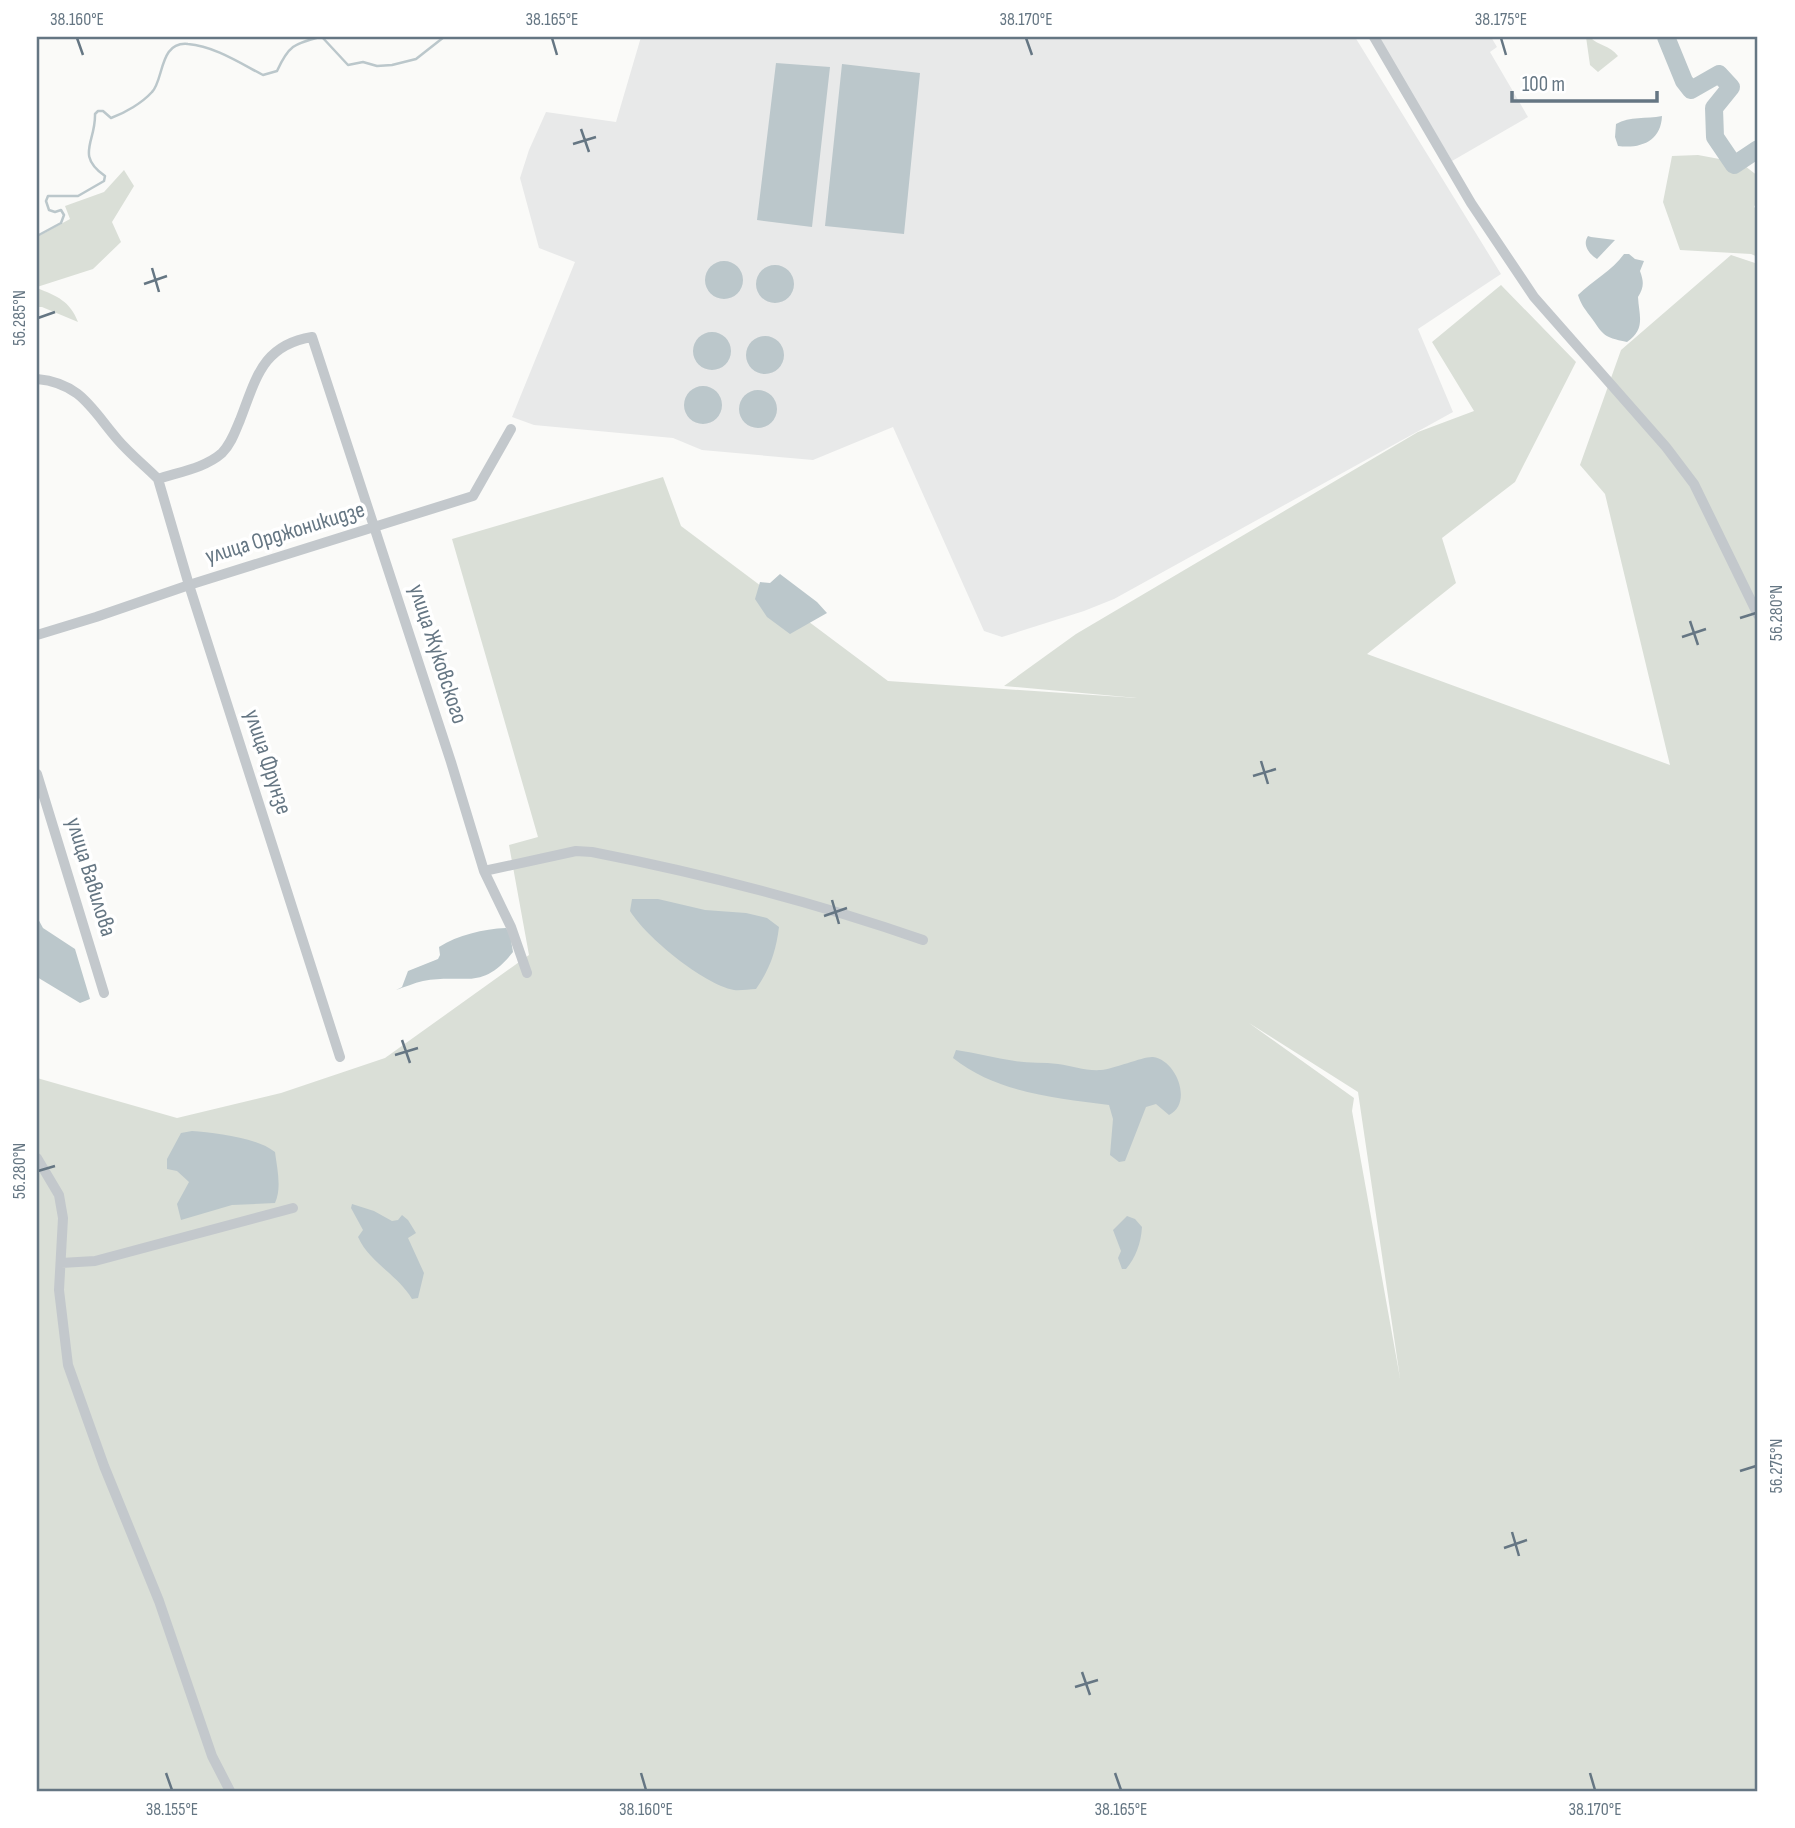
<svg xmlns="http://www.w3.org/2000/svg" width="1795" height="1828" font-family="'Sofia Sans Condensed',sans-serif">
	<rect width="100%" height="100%" fill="#fafaf8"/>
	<path fill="#e8e9e9" d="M641 37H1355L1501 274 1418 329 1453 412 1114 599 1084 611 1002 637 984 631 893 427 813 460 702 450 673 438 534 425 512 417 575 262 539 248 520 178 529 150 546 112 616 122Z
		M1378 37H1491L1497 47 1490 52 1528 117 1452 161Z"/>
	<path fill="#dadfd7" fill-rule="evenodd" d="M1586 37H1590C1598 46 1610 45 1618 56L1598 72 1590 65Z
		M1698 155 1741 163 1758 176V199L1754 207 1758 210V257L1751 254 1680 250 1663 202 1672 156Z
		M124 170 134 186 112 222 121 242 93 269 37 287V237L70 219 65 206 104 192Z
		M1731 255 1758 264V1791H37V1078L177 1118 281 1093 385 1058 529 955 509 845 538 837 452 539 663 477 681 526 888 681 1137 698 1004 686 1076 634 1418 432 1474 411 1432 342 1501 285 1576 362 1515 482 1442 538 1456 583 1367 654 1670 765 1605 494 1580 465 1621 350ZM1249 1023 1358 1092 1400 1378 1352 1111 1354 1098Z
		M37 288C57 296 70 301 78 322L42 307H37Z"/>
	<path fill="#bbc7cb" d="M776 63 830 67 812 227 757 220Z
		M842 64 920 73 904 234 825 226Z
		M1662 116C1661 141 1641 149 1618 146L1615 137 1616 124C1630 116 1646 119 1662 116Z
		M1588 236 1591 237 1615 240 1597 259C1589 254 1582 245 1588 236Z
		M1624 254H1629L1635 259 1644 261 1640 271C1644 282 1644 287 1638 297 1639 316 1646 329 1627 342 1602 337 1604 335 1590 316 1584 308 1581 304 1578 295 1593 280 1612 271 1624 254Z
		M705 280a19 19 0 1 1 38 0a19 19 0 1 1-38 0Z
		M756 284a19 19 0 1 1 38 0a19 19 0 1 1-38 0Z
		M693 351a19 19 0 1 1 38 0a19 19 0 1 1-38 0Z
		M746 355a19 19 0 1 1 38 0a19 19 0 1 1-38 0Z
		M684 405a19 19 0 1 1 38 0a19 19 0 1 1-38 0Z
		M739 409a19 19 0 1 1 38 0a19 19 0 1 1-38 0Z
		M780 574 817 602 827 613 790 634 767 617 755 599 760 582 770 583Z
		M632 899H658L705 910 746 913 767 918 779 927C776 951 770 969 756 989 749 989 740 991 734 990 703 984 646 937 630 911Z
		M37 917 43 928 75 949 90 999 80 1003 37 977Z
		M506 928 510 934 513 952C481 992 465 973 423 981 414 983 405 987 396 990L402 987 408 971 438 959 440 955 439 947C458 935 483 929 506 928Z
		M956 1050C976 1053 995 1058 1015 1061 1029 1063 1044 1062 1058 1064 1073 1066 1085 1071 1101 1070 1114 1069 1144 1056 1153 1057 1177 1060 1193 1104 1169 1115L1156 1104 1146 1107 1125 1161 1119 1162 1110 1155 1113 1119 1109 1105C1055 1098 997 1093 953 1058Z
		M192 1131C215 1133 256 1137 275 1152 277 1168 282 1188 275 1203L232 1205 181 1220 177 1204 189 1182 177 1171 167 1169V1159L181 1133Z
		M352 1204 374 1211 392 1221 398 1220 402 1215 408 1220 416 1233 408 1238 424 1273 418 1298 412 1299C398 1275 369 1262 358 1237L363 1230 351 1208Z
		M1127 1216 1135 1219 1142 1227C1141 1243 1136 1257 1126 1269H1122L1118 1258 1121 1251 1113 1230Z"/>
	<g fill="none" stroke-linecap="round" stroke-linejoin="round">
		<path stroke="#bbc7cb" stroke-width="2.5" d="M322 37 348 65 363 62 377 66 392 65 416 59 444 37
			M37 236 61 223 64 215 61 210 55 212 49 210 46 201 48 196H78L104 181 105 176C75 155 96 142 95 114L98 111H103L111 118C125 113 142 103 152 92 164 80 159 41 188 44 214 46 240 63 263 75L277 71C289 45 294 44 320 37"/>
		<path stroke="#bbc7cb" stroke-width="18" d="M1666 37 1684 81 1691 90 1719 74 1731 87 1714 108 1715 137 1734 165 1758 149"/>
		<path stroke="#c3c8cc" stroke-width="10" d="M1374 37 1471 203 1534 297 1666 447 1694 484 1758 615
			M37 379C81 383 92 410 118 440 130 454 145 466 158 479 179 472 205 468 222 453 231 444 235 432 240 420 256 379 262 345 312 337L451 762 484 871 511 927 527 973
			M158 479 189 585 340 1057
			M37 635 96 617 189 585 473 496 511 429
			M37 774 104 993
			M484 871 576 851 592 852C705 874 814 902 923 940
			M37 1158 59 1195 63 1218 59 1290 68 1365 104 1466 159 1601 212 1756 230 1791
			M61 1263 95 1261 293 1208"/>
	</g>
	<path fill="none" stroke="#657683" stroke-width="2.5" d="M77 38 83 55M552 38 557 55M1026 38 1032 55M1501 38 1506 55M581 129 589 152M573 144 596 137M152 268 159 292M144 284 167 276M38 318 55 312M1740 618 1756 613M1690 621 1698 645M1682 637 1706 629M1261 761 1268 784M1253 776 1276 769M832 900 839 924M824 916 847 908M402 1040 410 1063M395 1055 418 1048M38 1171 55 1166M1740 1471 1756 1466M1512 1532 1519 1556M1504 1548 1527 1540M1082 1672 1090 1695M1075 1687 1098 1680M166 1773 172 1790M641 1773 646 1790M1115 1773 1121 1790M1590 1773 1595 1790"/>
	<g text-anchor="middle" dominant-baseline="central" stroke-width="7" stroke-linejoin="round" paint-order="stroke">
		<g font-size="23" fill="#657683" stroke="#fff">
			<text transform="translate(285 533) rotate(-17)">улица Орджоникидзе</text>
			<text transform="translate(438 654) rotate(72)">улица Жуковского</text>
			<text transform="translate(268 762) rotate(72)">улица Фрунзе</text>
			<text transform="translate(91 877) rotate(73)">улица Вавилова</text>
		</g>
	</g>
	<rect width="1795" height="1828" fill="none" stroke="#ffffff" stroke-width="77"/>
	<path d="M1512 91v10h145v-10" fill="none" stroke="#657683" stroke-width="3.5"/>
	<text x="1522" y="91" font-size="21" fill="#657683" stroke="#ffffff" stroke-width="5" paint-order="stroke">100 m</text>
	<rect x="38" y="38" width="1718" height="1752" fill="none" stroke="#657683" stroke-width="2.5"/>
	<g font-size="18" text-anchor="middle" fill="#657683">
		<text x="77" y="25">38.160°E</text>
		<text x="552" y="25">38.165°E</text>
		<text x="1026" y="25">38.170°E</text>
		<text x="1501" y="25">38.175°E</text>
		<text transform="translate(19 318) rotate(-90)" y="6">56.285°N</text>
		<text transform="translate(1776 613) rotate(-90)" y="6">56.280°N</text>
		<text transform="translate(19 1171) rotate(-90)" y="6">56.280°N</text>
		<text transform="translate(1776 1466) rotate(-90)" y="6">56.275°N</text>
		<text x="172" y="1815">38.155°E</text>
		<text x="646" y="1815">38.160°E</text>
		<text x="1121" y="1815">38.165°E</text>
		<text x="1595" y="1815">38.170°E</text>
	</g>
</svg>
